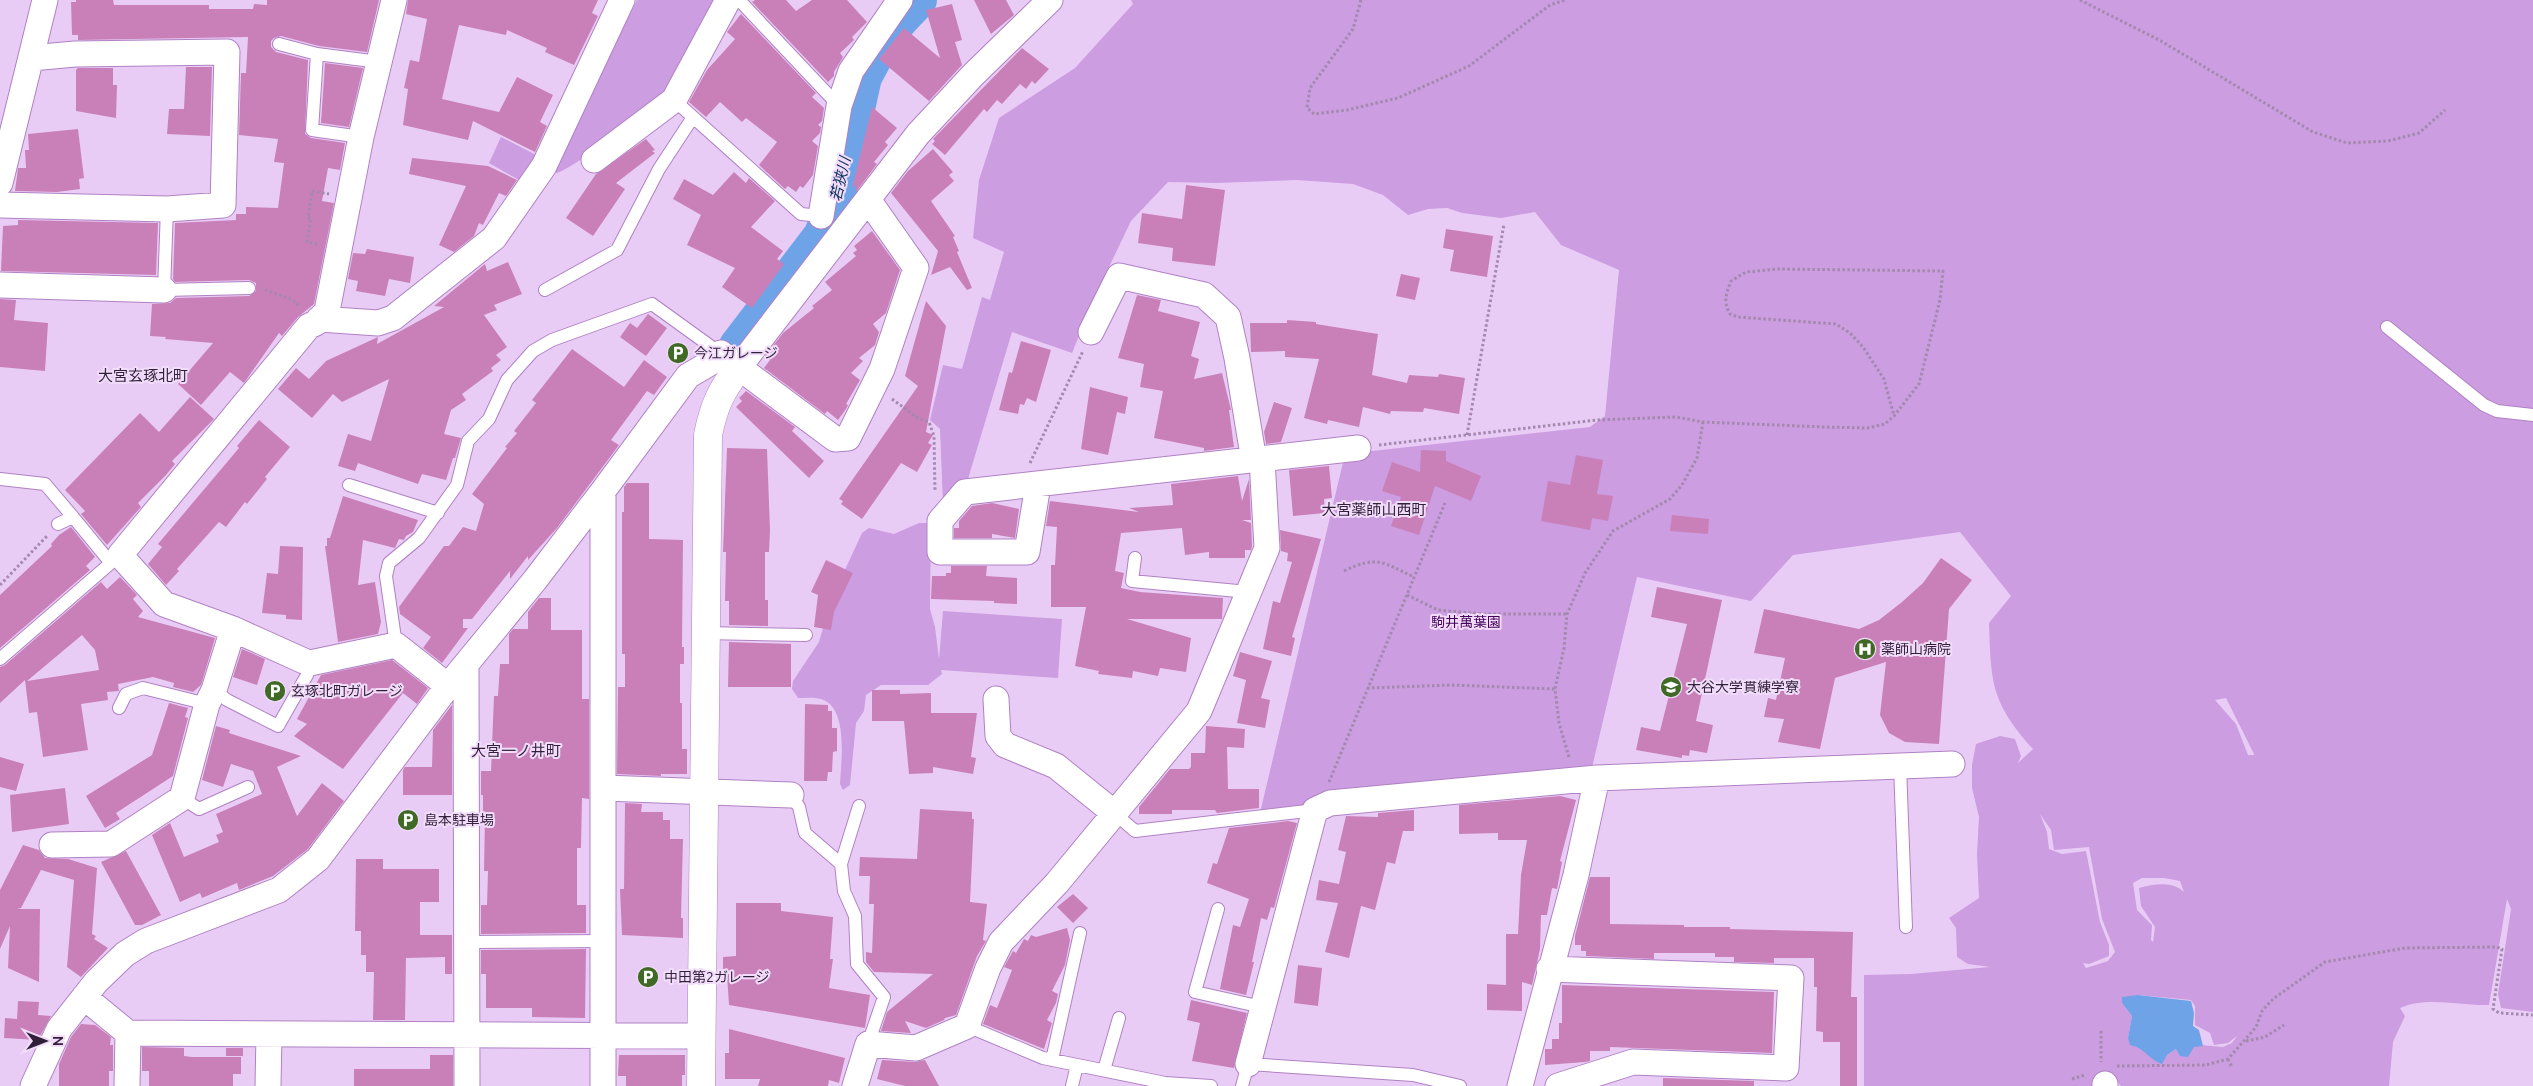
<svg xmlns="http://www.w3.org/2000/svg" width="2533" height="1086" font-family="Ubuntu,'Noto Sans JP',sans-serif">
	<rect width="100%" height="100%" fill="#e9ccf6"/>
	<path fill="#cc9de0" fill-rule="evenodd" d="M637 0H719C703 30 689 63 670 91 662 103 566 174 556 173L554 169Z
		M1131 0H2533V1012L2501 1008 2498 994 2511 909 2507 899 2489 1005C2460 1006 2427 996 2400 1008L2405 1016 2393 1042 2389 1086H2121L2109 1072 2102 1086H1864V975L1911 974 1990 967 1968 964 1957 957 1956 928 1949 918 1979 898 1977 854 1979 817 1972 788V765L1976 744 2000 736 2015 739 2021 756 2018 763 2033 749C1991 702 1991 683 1989 623L2011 596 1960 532 1793 555 1751 601 1637 577 1590 776 1260 813 1345 454 1590 427 1605 416 1619 270 1561 245 1535 212 1501 218 1462 213 1447 208 1428 209 1408 215 1383 195 1353 184 1297 180 1216 183 1168 182 1131 221 1098 290 1072 353 1012 332 968 479 943 505 940 429 930 420 943 365 962 369 982 297 990 300 1004 252 973 238 979 180 999 118 1075 68 1133 4ZM2226 698 2254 754V755H2248L2236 724 2215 700ZM2040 814 2051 830 2054 850 2089 847 2102 919 2115 952 2108 961 2086 968 2083 963 2089 964 2109 956V945L2100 922 2086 851 2062 854 2049 849 2047 832ZM2142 878H2164L2180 881 2184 892C2172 881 2155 884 2139 888L2141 906 2155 927 2153 942 2151 940 2152 925 2137 910 2133 883ZM2138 995 2191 1000 2195 1006V1025L2210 1033 2214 1045 2228 1043 2237 1036 2232 1043 2223 1047 2201 1045 2176 1049 2167 1055 2146 1053 2140 1047 2134 1046 2128 1038 2132 1016 2122 1003Z
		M501 137 538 156 524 183 489 163Z
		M919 523H931L930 609 935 627 939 659 943 611 1062 619 1058 678 941 670 942 674 928 685H881L866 695 864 711 856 723 850 785 843 790 840 784C841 763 849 707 821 699 814 697 805 698 798 698L792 689 793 681 819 642 831 600 862 533 869 528 894 534Z"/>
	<path fill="#6fa3e8" d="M2138 995 2191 1001 2194 1013 2193 1026 2199 1030 2203 1046 2194 1047 2188 1057 2180 1056 2176 1049 2167 1055 2162 1064C2148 1059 2145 1048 2130 1045L2128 1038 2132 1016 2122 1003V997Z"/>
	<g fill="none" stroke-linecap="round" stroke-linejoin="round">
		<path stroke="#6fa3e8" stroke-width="38" d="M738 346 822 236 834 208 863 77 879 47 899 20 918 0"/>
	</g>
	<path fill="#c980b9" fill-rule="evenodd" d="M76 0H113L114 5H209V9H253L254 4 267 5V0H379L367 52 319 46 281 36 274 38 271 41V47L276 52 308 60 305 134 311 138 345 143 340 170 328 168 322 201 334 203 314 304 298 317 282 336 279 333 244 383 230 372 201 405 178 384 213 343 165 339 166 337 150 336 152 304 170 303 176 298 249 296 256 291V283L249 280 175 282 173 279 175 223 236 220V214H246V207L278 208 284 163 274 162 278 139 239 135 241 73H246L248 37 78 40V35H72L71 2H76Z
		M408 0H598L592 13 598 16 574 65 545 52 547 48 507 30 506 35 459 25 442 99 499 112 517 77 553 95 540 122 547 126 535 152 473 121 468 140 403 125 408 89 404 88 410 60 419 62 427 19 406 14Z
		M755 0H786L796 11 812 0H847L867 22 852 37 854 40 840 53 843 57 834 72V76L828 82 752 2Z
		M974 0H1006L1014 15 991 34Z
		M952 4 962 40 955 42 962 65 929 101 879 59 904 28 940 58 926 10Z
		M741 14 816 93 812 97 824 108 822 121 818 125 821 127 820 133 812 141 818 146 813 175 803 188 800 186 796 192 788 186 785 189 759 165 777 142 746 118 742 122 720 102 706 117 689 102 707 70 735 39 727 32Z
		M1022 48 1049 69 1035 84 1032 81 1026 89 1020 84 1002 104 997 100 987 112 984 109 945 155 932 144 935 141 933 139Z
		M325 63 363 68 349 127 321 123Z
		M186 67H212L210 136 167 134 169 109H184Z
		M78 68H113V85H117L116 118 76 111V70Z
		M872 107 897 128 885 142 888 145 874 162 877 164 856 192V184L852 189Z
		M78 129 84 178 79 179 80 189 57 192 15 191 18 168H26L25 150H29L28 134Z
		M646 139 655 150 652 151 655 153 616 183 625 189 593 236 566 218 596 174Z
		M933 149 953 172 949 175 954 181 931 201 955 236 953 237 959 251 957 252 972 288 967 290 950 267 931 275 938 251 891 193 908 171Z
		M412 158 488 166 517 180 506 196 499 193 483 225 479 223 474 236 454 252 439 245 466 186 409 174Z
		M734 172 746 183 749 178 775 201 751 227 783 251 777 259 784 264 752 308 722 287 735 268 687 245 701 215 673 199 684 179 713 195Z
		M1186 185 1225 190 1215 266 1172 261 1173 248 1138 243 1142 213 1182 219Z
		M18 220 158 223 156 275 1 271 3 226 18 225Z
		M1446 229 1493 236 1487 277 1450 271 1454 250 1443 248Z
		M872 231 900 270 886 313 873 324 879 332 875 345 859 358 863 361 851 373 860 380 846 404 848 405 846 409 838 420 827 411 825 414 764 368 770 360 765 356 783 333 814 308 812 306 832 290 825 282 856 256 853 253 857 250 854 246Z
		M367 249 414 257 410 283 389 279 385 296 356 291 358 281 348 279 353 253 365 254Z
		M508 262 522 294 494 305 497 310 484 315 507 347 496 355 501 360 491 368 493 371 462 394 466 400 451 410 444 434 461 438 455 458H453L446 480 422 474 418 484 358 463 355 471 338 466 348 434 371 441 389 379 342 402 333 394 312 418 278 389 296 368 309 379 326 361 378 337 377 344 444 307 434 306 485 264 487 271Z
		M1401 274 1420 278 1415 300 1396 296Z
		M1137 295 1161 300 1158 311 1200 322 1191 356 1199 359 1194 379 1222 373 1231 410H1229L1234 447 1204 451V448L1154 438 1163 391 1140 387 1144 364 1118 358Z
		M0 299 16 300 14 320 48 323 45 371 0 367Z
		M926 301 946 326 926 432 933 435 928 443 932 445 917 472 901 463 862 519 841 504 843 501 839 499 918 386 905 376Z
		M648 314 667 328 646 356 620 337 630 323 637 328Z
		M1287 320 1316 322V324L1378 334 1372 375 1407 383 1409 375 1438 377 1439 374 1465 378 1459 414 1424 408 1423 412 1391 411 1390 414 1363 407 1359 427 1328 420 1327 424 1304 418 1319 359 1285 357V351L1251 352 1250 323H1287Z
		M1021 341 1051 350 1036 402 1027 398 1024 405 1020 404 1018 414 999 410 1009 372 1012 373Z
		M572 349 624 387 644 360 667 377 654 395 647 391 611 440 619 445 557 528 528 560V556L510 579V571L472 619H463V628H468L442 663 423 648 431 637 400 614 399 607 444 546H449L463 527 476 531 484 504 472 494 507 448 505 447 517 433 514 431 536 403 532 400Z
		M1090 387 1128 397 1125 414 1117 412 1108 455 1081 449Z
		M746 391 795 427 792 431 824 461 809 478 736 407 742 401 739 398Z
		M190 397 214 419 172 461 175 464 166 475 138 503 141 507 107 545 81 514 85 511 65 490 140 413 159 432Z
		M1274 402 1292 408 1281 442 1266 444 1264 432Z
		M259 420 290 447 265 477 267 479 247 504 245 502 226 527 219 522 177 569 179 571 166 585 148 564 162 547 158 544 239 448 237 446Z
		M727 448 767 449 770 530 769 552H765V600H768V626L729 625V601H725L726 552H723Z
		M1421 450 1446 451V461L1481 476 1471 501 1435 486 1419 535 1391 526 1401 497 1382 491 1392 462 1420 472Z
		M1576 455 1603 460 1597 494 1613 496 1608 521 1592 518 1590 530 1541 521 1548 481 1570 485Z
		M1329 466 1332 498 1324 499 1325 513 1293 516 1289 470Z
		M1238 476 1242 501 1249 479 1251 520H1242L1251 523 1252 546 1251 550H1245V558H1209V552L1185 555 1182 528 1121 533 1115 571 1124 573 1121 588 1140 592 1223 598 1222 619H1127L1191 638 1186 672 1160 668 1158 676 1133 671 1132 678 1098 674 1099 671 1075 666 1086 607H1051V565H1055L1057 527 1046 526 1050 501 1139 512 1129 508 1173 505 1171 484Z
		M627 483H649V539L683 540 682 647H684V664H680V703H682V749H687V774H661V776L617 774 618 687H625V654H622V512H624V487Z
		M343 496 418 520 413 532 406 536 404 540 399 539 395 548 363 540 358 585 375 582 381 622 378 634 338 642 325 546H327V538H330Z
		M992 503 1019 509 1015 538 992 534V538H954V528H959V521L972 506Z
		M1672 515 1709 519 1708 534 1670 531Z
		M71 527 95 557 86 566 90 570 0 648V595L52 546 51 544 59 535Z
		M1280 530 1321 539 1292 637 1295 638 1291 656 1263 649 1273 601 1280 603 1292 562 1287 561 1288 553 1281 551Z
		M280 546 303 547 302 620 286 619V615L262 613 267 573 278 574Z
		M1941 558 1972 580 1949 609 1939 744 1905 742 1889 733 1880 715 1886 662 1835 678 1820 749 1778 742 1784 719 1764 717 1768 698 1776 700 1785 658 1754 653 1764 609 1859 629 1879 620 1902 602 1923 583Z
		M826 560 853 573 834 612 831 630 814 627 818 595 811 592Z
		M951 566H987L986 576 1017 578V604L994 603V601L931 599 932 576H946V573H951Z
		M120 577 137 595 133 599 143 611 138 617 215 638 201 685 193 692 173 687 174 683 153 677 118 684 119 691 107 692 108 700 81 704 88 750 43 757 37 712 29 713 25 680 0 703V667L5 665 101 582 107 589ZM82 635 95 650 99 670 27 681Z
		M1657 587 1722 600 1696 721 1713 725 1707 753 1690 750 1689 756 1682 755V758L1636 750 1641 727 1660 731 1687 624 1651 617Z
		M539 598H551V630H582V699H589V799L582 798 581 848H577V905H586V933L481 934V905H487L488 871H484L485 816H483V795H481V771H491L494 696H498L500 664H509V634L513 629H528V612Z
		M729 642 791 644V687H728Z
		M242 649 265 659 257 685 233 677Z
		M1240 652 1272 661 1261 698 1270 700 1265 728 1237 723 1246 680 1233 676Z
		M392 660 428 688 417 704 403 693 343 769 294 736 307 724 297 719 321 675Z
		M872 690H900V694L931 693V713H977L971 757 976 758 973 774 933 767V773L909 774 904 721H872Z
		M169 703 188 708 185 717 188 718 173 776 116 813 120 819 105 828 86 796 152 755Z
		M805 704 828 705V711H832V728H837V751L833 752 832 772H828L827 781H804Z
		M452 705V795H403V770L405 767H432L433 730Z
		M216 726 230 730 229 733 301 756 277 767 297 816 322 783 344 801 308 849 273 876 239 890 237 883 202 898 200 893 180 902 152 835 170 823 184 857 219 842 216 835 223 832 216 814 262 794 253 771 231 764 223 787 202 780Z
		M1206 726 1245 729 1244 748 1227 747 1228 789H1259V808L1217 813 1215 810H1172V814H1139V807L1170 769H1189L1191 767V753H1205Z
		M0 757 24 764 16 791 0 787Z
		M65 788 69 824 12 832 10 795Z
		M1560 796 1576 800 1560 861 1562 862 1557 889 1552 888 1547 915H1541L1540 949 1532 985 1522 982V1011L1487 1010V984L1506 985V934H1518L1521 875 1527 840H1498V833L1459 834V805Z
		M625 803 642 804 641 812H663V820H670V839H683L681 918H683V938L622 935 620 889H624Z
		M920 809 972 812V819H974L970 902 987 904 983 940 986 941 977 956 956 1015 945 1018 944 1020 926 1028 905 1021 911 1033 881 1031 887 1012 933 974 874 972 866 962V952L872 953 874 904H869L870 876H859L860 857 917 859Z
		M1414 810V831H1403L1395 864 1387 862 1375 910 1361 906 1349 958 1325 952 1338 903 1316 900 1319 880 1339 884 1346 852 1338 850 1346 816 1378 817V813Z
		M1288 821 1297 823 1274 908 1271 907 1267 920 1261 918 1252 962H1254L1246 995 1220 989 1233 925 1240 927 1249 899 1207 883 1213 863 1217 864 1229 828Z
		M23 845 39 850 45 858 68 859 97 868 92 934 96 936 94 939 108 948 81 977 67 967 74 880 41 870 21 908 17 909H40L39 982 8 968 10 926 0 949V890Z
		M126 851 161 915 142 925H135L101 862Z
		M356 859H383V869H439V902H420V935H452V974H445V957L406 958 405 1020H373L374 972H366V955H361V931H355Z
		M1590 877H1610V924L1684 925V927H1730V929L1853 932 1851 997H1857V1086H1840V1042H1823V1032L1816 1031 1817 987H1814V958H1774V963L1734 962V957H1715V953H1654V959L1586 956V951H1581V945H1575V936Z
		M1073 894 1088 908 1073 923 1057 907Z
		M736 903H781V911L833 917 830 959H833L829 988 870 995 865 1028 729 1005 727 975H723V957L736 956Z
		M1067 928 1070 940 1065 965 1052 991 1058 994 1056 1003 1047 1020 1052 1023 1044 1049 983 1024 990 1005 997 1008 1012 970 1004 967 1013 951 1016 953 1024 939 1028 941 1031 935 1036 937Z
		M586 949 585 1018 532 1017V1008H486V974H481V950Z
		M1298 965 1322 968 1318 1006 1294 1003Z
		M1562 985 1774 992 1772 1053 1610 1047V1051H1590V1061L1585 1062 1545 1065V1049H1552V1039H1559V1023H1562Z
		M1191 1000 1247 1013 1234 1068 1192 1061 1200 1023 1187 1020Z
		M18 1001 39 1002 38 1015 51 1016 38 1040 4 1038 5 1018 17 1019Z
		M81 1024 95 1025 111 1037 110 1045H113V1071H109V1086H59V1064L71 1037Z
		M729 1029 845 1058 839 1083 829 1080 828 1086H758L760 1079H725V1053H729Z
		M142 1047 184 1048V1056L192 1057H241V1074H233V1086H149V1071H142Z
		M226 1048H243V1056H226Z
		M430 1055H453V1086H354V1069H430Z
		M619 1055H685V1075H682V1086H626V1076H618Z
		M882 1060 915 1062 925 1060 939 1086H905L877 1079Z
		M1663 1078 1754 1081V1086H1663Z"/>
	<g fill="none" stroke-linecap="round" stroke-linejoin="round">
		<g stroke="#b081c4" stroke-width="14">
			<path id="lane" d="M739 0 839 106
				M279 44 317 54
				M674 100 801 214 821 216 822 221
				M361 137 312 130 317 54 379 62
				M167 209 164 290 249 288
				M545 290 617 250 659 169 693 117
				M2387 327 2484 405 2497 411 2533 415
				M0 479 45 484 73 517 58 524
				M349 485 438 513
				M73 517 110 562
				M1135 558 1132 581 1248 592
				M705 633 806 635
				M396 645 386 576 389 563 419 538 457 485 468 441 489 419 507 380 533 351 552 340 652 304 724 356
				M0 659 120 555
				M214 690 227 700 278 726 307 675 310 663
				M119 708 126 694 143 688 207 704
				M1900 766 1906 927
				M791 795 799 807 805 833 841 864
				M182 798 199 809 248 787
				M859 806 841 864 844 891 855 916 857 964 884 997 868 1044
				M1113 812 1135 831 1315 810
				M1218 909 1195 992 1262 1007
				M467 942 603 941
				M967 1026 1043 1058 1165 1083 1211 1086
				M1052 1060 1080 933
				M1104 1070 1119 1018
				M1072 1086 1077 1065
				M1242 1086 1248 1064 1413 1075 1460 1086"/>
		</g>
		<g stroke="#b081c4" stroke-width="27">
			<path id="street" d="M394 0 361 137 327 311 316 323 309 326 120 555 164 604 233 629 304 661 310 663 396 645 448 686
				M594 160 674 100 728 0
				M0 183 45 0
				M0 205 167 209 223 205 227 52 75 54 31 58
				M821 216 839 106 851 71 900 0
				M0 285 164 290
				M319 319 378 323 393 318 494 238 544 166 622 0
				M1091 332 1119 276 1204 295 1228 317 1237 358 1254 461
				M725 357 835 439 848 438 882 369 916 268 869 201
				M739 367 918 134 973 75 1050 0
				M1038 485 1027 552H940V521L965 492 1358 448
				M466 665 467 1086
				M996 699 998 736 1005 745 1056 766 1113 812
				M604 788 791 795
				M52 845 111 844 182 798 207 704 214 690 233 629
				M1549 969 1791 978 1786 1068 1633 1062 1558 1086
				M84 997 128 1033 702 1036
				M1248 1064 1315 810 1330 803 1597 778 1952 764
				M33 1086 59 1029 96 982 125 954 146 941 279 890 318 859 448 686 535 580 603 491 688 376 710 363 721 353
				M127 1086 128 1033
				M268 1086 269 1035
				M603 1086V491
				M855 1086 868 1044 916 1048 967 1026 988 968 1001 942 1057 883 1199 711 1267 548 1262 459
				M1520 1086 1576 875 1597 778
				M2105 1086V1084"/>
		</g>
		<g stroke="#b081c4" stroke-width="29">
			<path id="secondary" d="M701 1086 708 435C714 405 721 391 739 367"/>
		</g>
		<path stroke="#a289ad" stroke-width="3" stroke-dasharray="2.5 2.5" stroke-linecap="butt" d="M1361 0 1353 29 1310 88 1307 108 1314 114 1347 110 1398 98 1469 66 1550 5 1565 0
			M2080 0 2161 41 2313 132 2347 143 2388 141 2419 133 2445 110
			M317 244 307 242 311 218H308L312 191 329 194
			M265 290 293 300 299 306
			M892 399 918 418 929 422 934 436 935 492
			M1467 435 1504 224
			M1379 445 1597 420 1676 417 1703 422 1824 427 1867 428 1885 424 1894 416 1919 384 1940 300 1943 271 1778 269 1746 272 1731 281C1726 294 1723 302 1730 314L1738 317 1836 324 1850 333 1863 347 1884 379 1894 416
			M1030 463 1083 351
			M1344 571C1377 555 1382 562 1414 577
			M0 585 47 536
			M1407 595 1438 610 1484 614H1567
			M1367 688 1451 685 1555 689
			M1569 757 1559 723 1555 689 1564 648 1567 614 1585 573 1613 531 1670 499 1682 485 1697 458 1703 422
			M1329 782 1445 503
			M2101 1031V1062
			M2246 1041 2265 1037 2284 1025
			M2228 1059 2232 1067
			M2117 1066 2206 1065 2228 1059 2256 1027 2262 1011 2273 999 2325 962 2405 948 2497 947 2502 949 2493 1009 2499 1013 2533 1015
			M2072 1079 2085 1075"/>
		<use href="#lane" stroke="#fff" stroke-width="12"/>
		<use href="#street" stroke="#fff" stroke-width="25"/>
		<use href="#secondary" stroke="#fff" stroke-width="28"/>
	</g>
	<defs>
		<g id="parking-disc" transform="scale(1.125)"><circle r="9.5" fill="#3f6925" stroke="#f1ddfa"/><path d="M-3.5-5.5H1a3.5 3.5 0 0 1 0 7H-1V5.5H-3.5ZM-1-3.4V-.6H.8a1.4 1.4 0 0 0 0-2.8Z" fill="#fff"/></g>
		<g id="hospital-disc" transform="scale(1.125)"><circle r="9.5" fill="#3f6925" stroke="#f1ddfa"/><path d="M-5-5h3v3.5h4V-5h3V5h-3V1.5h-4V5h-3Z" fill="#fff"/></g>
		<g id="university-disc" transform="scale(1.125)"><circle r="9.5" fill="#3f6925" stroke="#f1ddfa"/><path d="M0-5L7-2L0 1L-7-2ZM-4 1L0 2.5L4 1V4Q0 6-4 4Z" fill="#fff"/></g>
	</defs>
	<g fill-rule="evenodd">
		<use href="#parking-disc" x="678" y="353"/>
		<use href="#hospital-disc" x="1865" y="649"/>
		<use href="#university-disc" x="1671" y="687"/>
		<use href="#parking-disc" x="275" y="691"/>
		<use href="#parking-disc" x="408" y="820"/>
		<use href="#parking-disc" x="648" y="977"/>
	</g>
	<g text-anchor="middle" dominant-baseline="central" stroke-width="4" stroke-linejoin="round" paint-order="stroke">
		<g font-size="14" fill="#321f3a" stroke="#f1ddfa" text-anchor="start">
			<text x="694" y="353">今江ガレージ</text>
			<text x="1881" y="649">薬師山病院</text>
			<text x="1687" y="687">大谷大学貫練学寮</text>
			<text x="291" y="691">玄琢北町ガレージ</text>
			<text x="424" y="820">島本駐車場</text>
			<text x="664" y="977">中田第2ガレージ</text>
		</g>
		<g font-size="14" fill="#44005a" stroke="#f1ddfa">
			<text x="1466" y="622">駒井萬葉園</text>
		</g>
		<g font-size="15" font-style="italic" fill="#0d315d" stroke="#f1ddfa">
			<text transform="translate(840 179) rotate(-77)">若狭川</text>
		</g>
		<g font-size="15" fill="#321f3a" stroke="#f1ddfa">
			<text x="143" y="375">大宮玄琢北町</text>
			<text x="1374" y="509">大宮薬師山西町</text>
			<text x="516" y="750">大宮一ノ井町</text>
		</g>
	</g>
	<g transform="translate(45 1041) rotate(90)" stroke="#f1ddfa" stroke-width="4" paint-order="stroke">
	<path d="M0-4L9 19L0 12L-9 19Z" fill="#321f3a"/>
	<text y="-8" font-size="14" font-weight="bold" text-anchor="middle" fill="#321f3a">N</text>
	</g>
</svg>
